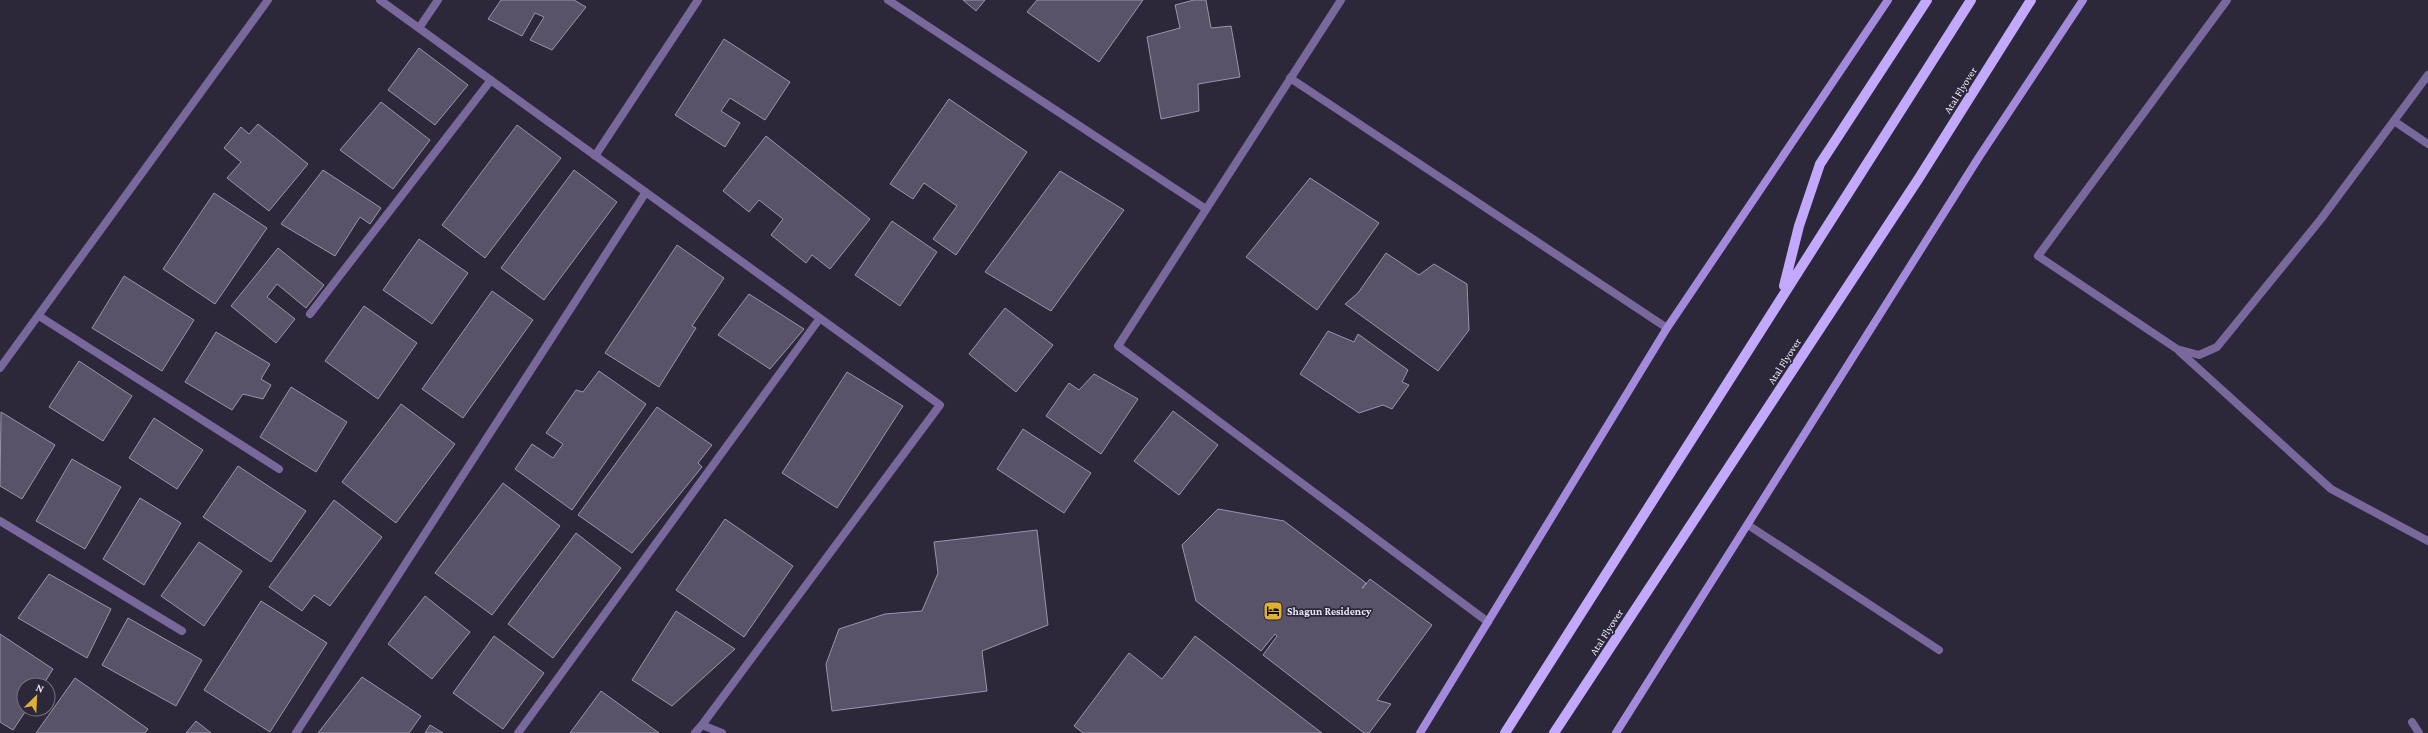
<svg xmlns="http://www.w3.org/2000/svg" width="2428" height="733" font-family="'Crimson Pro',serif">
	<rect width="100%" height="100%" fill="#2d273a"/>
	<path fill="#595369" stroke="#9a94ac" d="M501 0H574L586 7 552 50 530 40 544 17 535 13 522 36 488 19Z
		M963 0H985L976 11Z
		M1037 0H1143L1099 62 1027 12Z
		M1194 0H1206L1211 28 1231 26 1240 77 1198 84 1199 111 1161 119 1147 37 1180 28 1175 5Z
		M724 39 790 82 765 120 730 98 721 111 740 123 725 147 675 115Z
		M419 48 468 85 435 125 388 90Z
		M949 99 1027 152 956 255 933 239 957 206 924 183 913 199 890 184Z
		M381 102 430 140 393 189 340 150Z
		M258 124 308 164 269 211 227 178 241 162 224 148 241 127 249 134Z
		M517 125 561 158 485 258 442 225Z
		M766 136 870 219 830 269 812 255 806 263 771 235 783 219 759 200 749 212 723 191Z
		M323 170 381 208 370 224 360 217 335 256 281 224Z
		M574 170 617 202 544 300 501 268Z
		M1060 171 1124 210 1051 311 985 272Z
		M1310 178 1379 223 1317 310 1246 257Z
		M214 193 267 228 215 304 163 269Z
		M892 221 937 252 900 306 855 275Z
		M419 239 468 273 432 324 383 290Z
		M677 245 724 278 692 326 696 328 659 387 605 353Z
		M278 248 324 285 306 308 277 284 267 297 295 319 276 343 231 306Z
		M1386 253 1419 275 1434 264 1467 284 1469 330 1438 371 1345 304 1358 293Z
		M124 276 194 320 162 371 92 328Z
		M492 291 533 320 463 418 422 389Z
		M749 294 804 329 770 369 718 335Z
		M364 306 417 343 378 399 325 361Z
		M1005 308 1053 345 1016 392 969 354Z
		M1328 331 1354 342 1358 334 1408 370 1402 382 1409 385 1392 409 1383 405 1359 413 1300 374Z
		M216 332 270 364 261 379 271 385 263 399 243 394 232 410 185 382Z
		M79 361 132 396 103 441 49 407Z
		M599 371 646 404 572 510 515 469 532 444 553 458 563 444 546 433 576 390 583 392Z
		M847 372 903 406 837 508 782 473Z
		M1094 374 1138 399 1101 454 1046 416 1069 383 1079 390Z
		M291 387 347 422 316 472 260 437Z
		M401 404 455 444 396 523 342 482Z
		M657 407 712 445 698 463 702 467 632 553 578 515Z
		M1173 411 1218 445 1179 495 1134 461Z
		M1 412 55 445 22 499 0 486Z
		M154 418 203 450 177 489 129 458Z
		M1023 429 1091 473 1064 513 997 469Z
		M72 459 121 487 85 549 36 521Z
		M238 466 306 511 271 562 203 517Z
		M503 483 560 526 492 615 435 573Z
		M140 498 181 523 144 585 103 559Z
		M334 500 382 537 330 606 314 595 302 611 269 587Z
		M1218 509 1284 521 1366 583 1362 588H1363L1370 579 1432 625 1377 700 1391 704 1369 733H1364L1263 655 1277 636 1275 634 1261 651 1196 601 1182 545Z
		M725 519 793 566 744 637 676 590Z
		M1037 530 1048 625 982 651 987 691 832 711 826 664 839 629 885 614 922 611 938 573 934 542Z
		M576 533 621 568 553 658 508 624Z
		M199 542 242 571 204 626 161 596Z
		M49 574 111 609 87 658 18 618Z
		M425 596 470 632 432 679 388 644Z
		M261 601 327 643 270 732 204 690Z
		M676 611 735 649 672 706 632 680Z
		M128 618 202 660 176 706 102 665Z
		M0 634 53 669 43 685H24V709H27L13 730 0 722Z
		M494 636 544 673 503 729 453 693Z
		M1195 636 1322 733H1083L1074 726 1129 653 1162 679Z
		M362 677 421 716 409 733H318Z
		M75 678 148 729 145 733H36Z
		M601 691 659 733H570Z
		M196 721 211 733H186Z
		M430 725 443 733H425Z"/>
	<g fill="none" stroke-linecap="round" stroke-linejoin="round">
		<path stroke="#78689c" stroke-width="8" d="M1748 525 1939 650
			M2412 722 2419 733"/>
		<path stroke="#78689c" stroke-width="8" d="M380 0 940 405 702 725 722 733
			M888 0 1206 209
			M1341 0 1118 346 1488 622
			M2227 0 2038 256 2177 349 2199 355 2217 347 2321 219 2428 75
			M419 28 438 0
			M1290 78 1667 328
			M2394 121 2428 144
			M595 156 698 0
			M310 314 491 80
			M39 316 279 469
			M2179 351 2331 489 2428 541
			M0 368 268 0
			M0 521 182 631
			M296 733 646 192
			M518 733 820 318
			M695 733 702 725"/>
		<path stroke="#a48adc" stroke-width="8" d="M1420 733 1667 328 1888 0
			M1616 733 1979 157 2083 0"/>
		<path stroke="#c3a9fe" stroke-width="10" d="M1784 286 1799 226 1820 164 1927 0
			M1505 733 1971 0
			M1554 733 1919 178 2031 0"/>
	</g>
	<defs>
		<g id="hotel-square" transform="scale(1)"><rect x="-9" y="-9" width="18" height="18" rx="4" fill="#deb133" stroke="#2d273a"/><path d="M-6-4.5h1.5V1H6V5H4.5V3h-9V5H-6ZM-4 0a1.8 1.8 0 1 1 3.6 0ZM.5 0V-2.5h3Q6-2.5 6 0Z" fill="#111"/></g>
	</defs>
	<g fill-rule="evenodd">
		<use href="#hotel-square" x="1273" y="611"/>
	</g>
	<g text-anchor="middle" dominant-baseline="central" stroke-width="3.5" stroke-linejoin="round" paint-order="stroke">
		<g font-size="11" fill="#e9e5f2" stroke="#2d273a">
			<text transform="translate(1960 90) rotate(-58)">Atal Flyover</text>
			<text transform="translate(1784 361) rotate(-57)">Atal Flyover</text>
			<text transform="translate(1606 632) rotate(-57)">Atal Flyover</text>
		</g>
		<g font-size="11" font-weight="bold" fill="#e9e5f2" stroke="#2d273a" text-anchor="start">
			<text x="1287" y="611">Shagun Residency</text>
		</g>
	</g>
	<g transform="translate(36 697) rotate(24)"><circle r="19" fill="#2d273a" stroke="#787384"/>
	<path d="M0-3L7 15L0 10L-7 15Z" fill="#deb133"/>
	<text y="-6" font-size="11" font-weight="bold" text-anchor="middle" fill="#e9e5f2">N</text>
	</g>
</svg>
